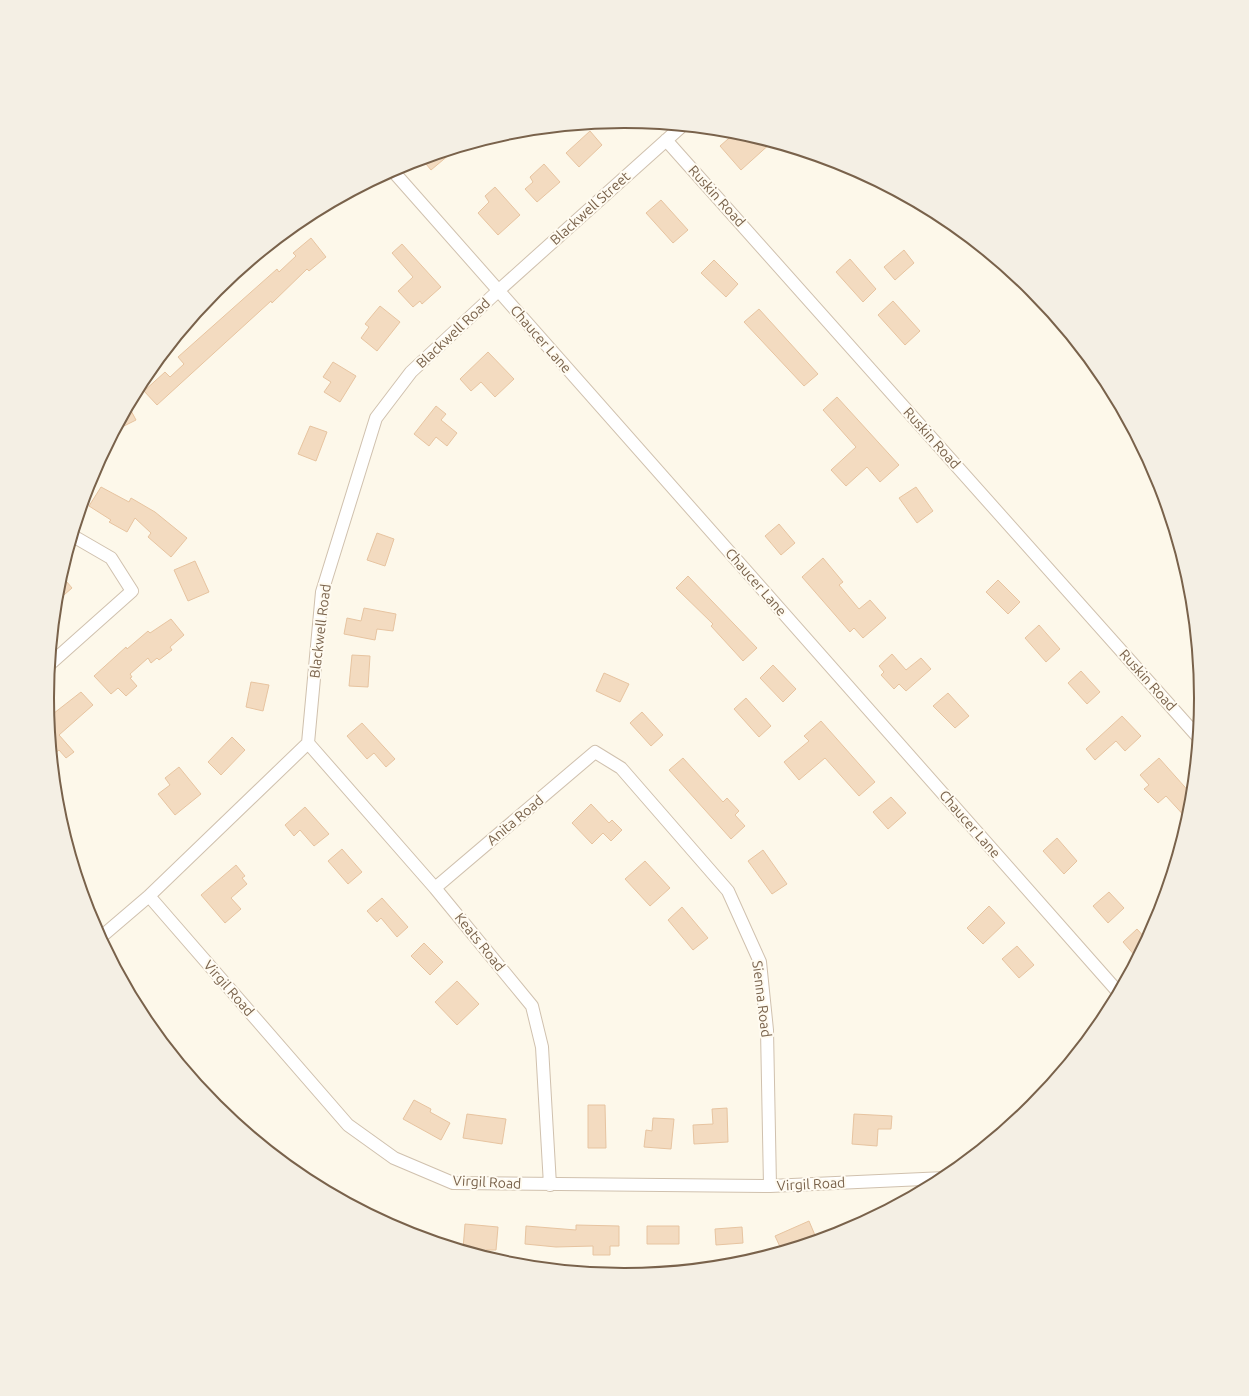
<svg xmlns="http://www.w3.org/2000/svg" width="1249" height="1396" font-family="Ubuntu,sans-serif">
	<rect width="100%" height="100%" fill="#fdf8ea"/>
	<path fill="#f3dbc0" stroke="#e7c4a0" d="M590 131 602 145 579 167 566 153Z
		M736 132 772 142 741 170 720 146Z
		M456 149 431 170 422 159Z
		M544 164 560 182 537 202 525 189 533 182 530 177Z
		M495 187 520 215 498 235 478 213 489 202 485 196Z
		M661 200 688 230 673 243 646 213Z
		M311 238 326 257 309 271 307 269 272 303 271 301 157 405 144 391 165 372 170 377 184 364 178 357 277 269 279 272 296 256 293 253Z
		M402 244 441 287 422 304 420 301 413 307 398 291 413 277 392 253Z
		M904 250 914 263 895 280 884 267Z
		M850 259 876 289 863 302 836 272Z
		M714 260 738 284 726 297 701 273Z
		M893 301 920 331 905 345 878 315Z
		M380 306 400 322 377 351 361 338 369 327 365 324Z
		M759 309 818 374 804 386 744 322Z
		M488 352 514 379 495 397 481 382 471 391 460 379Z
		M333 362 356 376 340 402 324 392 331 382 323 377Z
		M837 397 899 465 880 482 867 467 846 486 831 470 856 447 823 410Z
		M436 406 446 414 441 420 457 433 447 446 436 437 429 446 414 434Z
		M129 407 136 420 116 430 125 414Z
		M310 426 327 432 316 461 298 454Z
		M101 487 129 502 131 498 155 512 187 538 171 557 148 537 151 533 135 518 127 532 109 522 111 520 89 506Z
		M916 487 933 511 917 523 899 498Z
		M779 524 795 543 781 555 765 536Z
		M377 533 394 539 385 566 367 560Z
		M823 558 843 582 839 585 859 609 870 600 886 618 863 638 854 628 850 632 802 577Z
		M195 561 209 592 188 601 174 570Z
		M61 575 72 588 57 601 58 585Z
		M688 576 757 648 743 661 711 626 713 624 676 588Z
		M998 580 1020 602 1008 614 986 592Z
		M364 608 396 614 393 631 377 629 375 640 344 634 347 618 361 621Z
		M171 619 184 635 170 647 172 650 159 660 157 658 151 663 148 658 130 674 132 677 130 678 137 686 126 696 118 688 111 694 94 676 126 647 127 649 148 631 150 633Z
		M1039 625 1060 649 1046 662 1025 638Z
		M892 654 906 670 921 658 931 669 906 691 899 684 894 689 881 675 884 672 879 666Z
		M352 655 370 656 368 687 349 686Z
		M773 665 796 689 783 702 760 678Z
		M1081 671 1100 692 1087 704 1068 683Z
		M604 673 629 684 620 702 596 691Z
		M251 682 269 685 263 711 246 707Z
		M81 692 93 705 59 735 74 752 66 758 59 750 53 755 49 717Z
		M948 693 969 716 955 728 933 706Z
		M746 698 771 726 759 737 734 709Z
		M642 712 663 735 651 746 630 723Z
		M1122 716 1141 736 1125 751 1116 741 1095 760 1086 749Z
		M821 721 875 782 859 796 825 758 799 780 784 762 809 741 804 736Z
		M362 723 395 759 386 767 374 753 367 759 347 736Z
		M232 737 245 750 221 775 208 762Z
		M683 758 723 802 727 798 739 811 735 815 745 826 731 839 669 770Z
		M1159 758 1192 795 1188 820 1166 796 1158 803 1144 789 1149 785 1140 775Z
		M179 767 201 794 175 815 158 794 170 785 165 778Z
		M891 797 906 813 888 829 873 812Z
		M591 804 609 823 612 820 622 830 611 841 603 833 592 844 572 823Z
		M305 807 329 834 314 846 300 830 294 836 285 825Z
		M1057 838 1077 861 1064 874 1043 851Z
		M342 849 362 872 348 884 328 861Z
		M763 850 787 884 772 894 748 861Z
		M645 861 670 888 650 906 625 879Z
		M236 865 245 876 242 878 247 884 231 898 241 909 225 923 201 895Z
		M1109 892 1124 908 1108 923 1093 906Z
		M382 898 408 927 397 937 381 918 377 922 367 911Z
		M989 906 1005 923 983 944 967 928Z
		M682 907 708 938 693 950 668 920Z
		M1137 929 1147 940 1137 958 1123 942Z
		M424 943 443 962 430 975 411 956Z
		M1017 946 1034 965 1019 978 1002 959Z
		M457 981 479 1004 457 1025 435 1002Z
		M414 1100 431 1109 430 1112 450 1123 441 1140 403 1119Z
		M588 1105H605L606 1148H588Z
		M727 1108 728 1142 694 1144 693 1125 713 1124 712 1109Z
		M467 1114 506 1119 502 1144 463 1138Z
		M854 1114 892 1116 891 1129H878L877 1146 852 1144Z
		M653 1118 674 1119 671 1149 644 1147 646 1130 652 1131Z
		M809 1221 817 1240 782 1251 775 1236Z
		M465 1224 498 1227 496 1250H486L485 1256 463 1249Z
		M576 1225 619 1226V1246H610V1255H593V1246L556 1247 525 1244 526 1226 576 1230Z
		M647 1226H679V1244H647Z
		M742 1227 743 1243 716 1245 715 1229Z"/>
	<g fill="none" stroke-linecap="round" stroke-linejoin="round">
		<g stroke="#d0c1ae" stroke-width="14">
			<path id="street" d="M666 140 1198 737
				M392 170 1119 993
				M50 664 132 591 111 558 73 536
				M308 743 435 888 532 1006 542 1047 550 1185
				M435 888 595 752 621 768 728 891 760 962 767 1030 770 1186
				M149 896 348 1125 394 1158 453 1183 770 1186 945 1178
				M101 937 149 896 308 743 322 592 376 418 411 372 498 291 682 126"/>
		</g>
		<use href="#street" stroke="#fff" stroke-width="12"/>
	</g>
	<g text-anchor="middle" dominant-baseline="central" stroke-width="4" stroke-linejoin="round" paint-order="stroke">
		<g font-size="14" fill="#79624b" stroke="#fffbf1">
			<text transform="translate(717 196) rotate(48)">Ruskin Road</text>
			<text transform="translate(590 208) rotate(-42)">Blackwell Street</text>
			<text transform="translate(453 333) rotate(-43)">Blackwell Road</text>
			<text transform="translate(541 339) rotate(49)">Chaucer Lane</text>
			<text transform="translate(932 438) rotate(48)">Ruskin Road</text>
			<text transform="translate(756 582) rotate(49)">Chaucer Lane</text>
			<text transform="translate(320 631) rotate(-83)">Blackwell Road</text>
			<text transform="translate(1148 680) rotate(48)">Ruskin Road</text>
			<text transform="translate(515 820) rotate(-40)">Anita Road</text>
			<text transform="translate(970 824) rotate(49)">Chaucer Lane</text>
			<text transform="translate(480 942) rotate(51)">Keats Road</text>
			<text transform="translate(229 988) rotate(49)">Virgil Road</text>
			<text transform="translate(762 999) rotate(83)">Sienna Road</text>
			<text transform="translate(487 1182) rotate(3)">Virgil Road</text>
			<text transform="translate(811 1184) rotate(-3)">Virgil Road</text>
		</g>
	</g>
	<path d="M0 0H1249V1396H0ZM54 698a570 570 0 1 1 1140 0a570 570 0 1 1-1140 0Z" fill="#f4efe4" fill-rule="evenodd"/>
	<path fill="none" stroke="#79624b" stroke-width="2" d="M54 698a570 570 0 1 1 1140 0a570 570 0 1 1-1140 0Z"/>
</svg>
